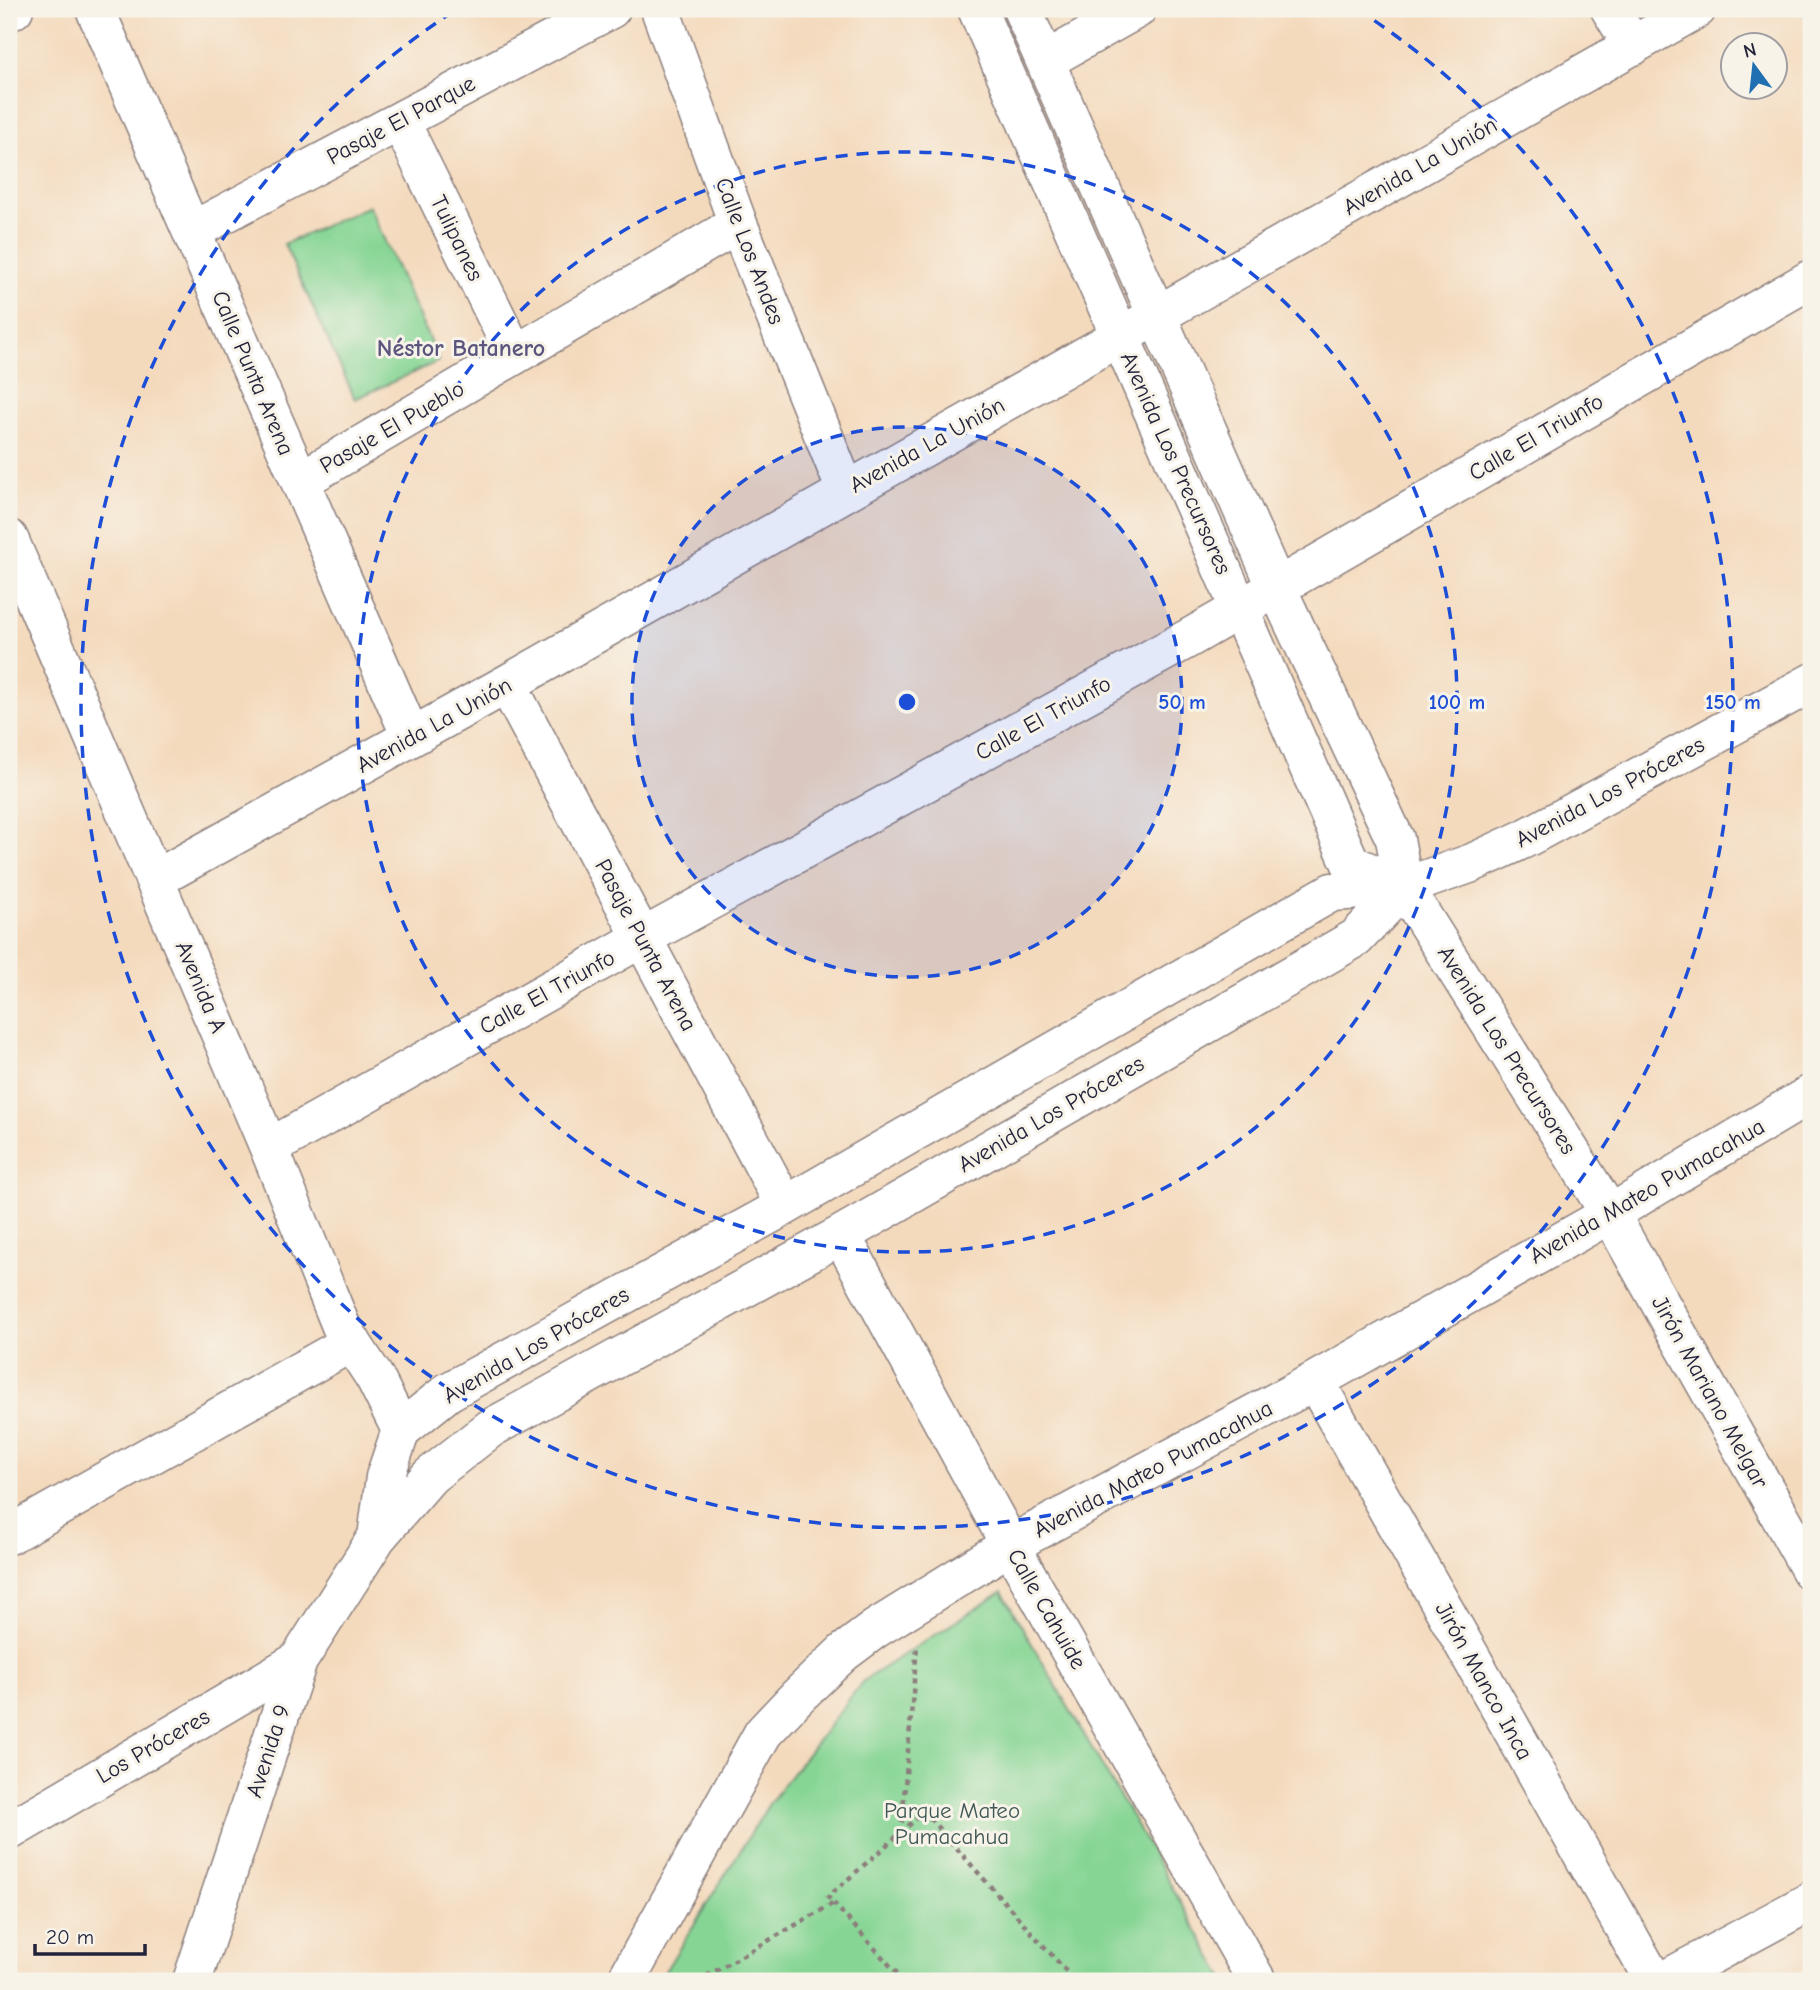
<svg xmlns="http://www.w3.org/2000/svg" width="1820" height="1990" font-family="'Comic Neue',sans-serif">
	<rect width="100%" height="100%" fill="#f7f3e8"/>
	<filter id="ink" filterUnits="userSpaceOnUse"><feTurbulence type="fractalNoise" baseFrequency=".0143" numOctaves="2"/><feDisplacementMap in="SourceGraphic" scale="14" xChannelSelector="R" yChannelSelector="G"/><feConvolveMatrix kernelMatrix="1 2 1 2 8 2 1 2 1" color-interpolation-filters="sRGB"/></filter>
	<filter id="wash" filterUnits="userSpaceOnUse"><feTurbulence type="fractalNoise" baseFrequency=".00686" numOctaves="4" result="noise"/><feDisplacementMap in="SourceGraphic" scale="28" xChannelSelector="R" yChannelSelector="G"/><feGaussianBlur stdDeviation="1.57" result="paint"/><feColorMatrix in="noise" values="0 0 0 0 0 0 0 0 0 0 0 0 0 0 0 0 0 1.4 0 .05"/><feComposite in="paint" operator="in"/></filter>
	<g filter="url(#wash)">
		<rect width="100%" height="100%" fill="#f4dabd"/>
		<path fill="#86d594" stroke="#547c68" stroke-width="2" d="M369 206 439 361 355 399 284 244Z
			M1002 1592 1226 1981H659L769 1804 863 1681Z"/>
	</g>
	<g filter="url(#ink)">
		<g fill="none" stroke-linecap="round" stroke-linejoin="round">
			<g stroke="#8b7e7c" stroke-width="41">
				<path id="minor" d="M95 9 411 737
					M660 9 738 224 846 491
					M977 9 1351 864 1399 885
					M1022 9 1276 586 1395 839 1404 887 1610 1214 1811 1571
					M1610 9 1633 46
					M9 12 14 9
					M1045 61 1137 9
					M400 121 515 355
					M192 231 611 9
					M300 481 738 224
					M9 539 269 1148 341 1326 375 1378 401 1430
					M507 684 785 1206
					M156 879 507 684 1697 9
					M269 1148 642 938 1191 637 1811 279
					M841 1235 1010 1545 1257 1981
					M1315 1381 1654 1981
					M9 1535 352 1342
					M377 1537 385 1477 401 1430 448 1392 785 1206 1332 892 1404 887 1472 863 1526 838 1811 683
					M9 1831 298 1661
					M192 1981 298 1661 377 1537 430 1476 491 1428 841 1235 1356 938 1404 887
					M626 1981 763 1733 797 1697 843 1653 875 1629 1010 1545 1315 1381 1610 1214 1811 1094
					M1663 1981 1811 1901"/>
			</g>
			<path stroke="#8b7e7c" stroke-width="4.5" stroke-dasharray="5 5" stroke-linecap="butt" d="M901 1833 917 1646
				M698 1981 834 1903
				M904 1981 828 1897 924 1812 1075 1981"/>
			<use href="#minor" stroke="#fff" stroke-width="38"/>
		</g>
	</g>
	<circle cx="907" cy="702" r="275" fill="#1d4ed8" fill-opacity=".12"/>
	<g fill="none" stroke="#1d4ed8" stroke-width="3.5" stroke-dasharray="12 9">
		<circle cx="907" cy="702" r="275"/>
		<circle cx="907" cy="702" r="550"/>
		<path d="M1357 9A826 826 0 1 1 457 9"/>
	</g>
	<g text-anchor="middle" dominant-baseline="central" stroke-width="6" stroke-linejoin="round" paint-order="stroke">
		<g font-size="23" fill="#22223b" stroke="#f7f3e8">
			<text transform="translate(401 120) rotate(-28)">Pasaje El Parque</text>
			<text transform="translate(1420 166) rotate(-30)">Avenida La Unión</text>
			<text transform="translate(457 238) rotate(64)">Tulipanes</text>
			<text transform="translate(750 251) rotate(69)">Calle Los Andes</text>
			<text transform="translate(253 373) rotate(67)">Calle Punta Arena</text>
			<text transform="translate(392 427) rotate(-30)">Pasaje El Pueblo</text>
			<text transform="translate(1536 437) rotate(-30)">Calle El Triunfo</text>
			<text transform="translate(927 445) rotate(-29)">Avenida La Unión</text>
			<text transform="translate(1176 463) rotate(66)">Avenida Los Precursores</text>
			<text transform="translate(1043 718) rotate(-29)">Calle El Triunfo</text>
			<text transform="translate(434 725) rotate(-29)">Avenida La Unión</text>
			<text transform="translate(1610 792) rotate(-28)">Avenida Los Próceres</text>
			<text transform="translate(646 945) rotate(62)">Pasaje Punta Arena</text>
			<text transform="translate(201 987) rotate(67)">Avenida A</text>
			<text transform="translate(547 992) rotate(-29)">Calle El Triunfo</text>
			<text transform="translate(1507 1050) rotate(58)">Avenida Los Precursores</text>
			<text transform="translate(1051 1114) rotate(-30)">Avenida Los Próceres</text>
			<text transform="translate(1647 1191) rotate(-30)">Avenida Mateo Pumacahua</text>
			<text transform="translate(536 1345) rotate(-30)">Avenida Los Próceres</text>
			<text transform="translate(1710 1392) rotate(61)">Jirón Mariano Melgar</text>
			<text transform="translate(1153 1469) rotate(-28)">Avenida Mateo Pumacahua</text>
			<text transform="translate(1047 1609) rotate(60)">Calle Cahuide</text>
			<text transform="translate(1484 1681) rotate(61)">Jirón Manco Inca</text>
			<text transform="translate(153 1746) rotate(-30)">Los Próceres</text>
			<text transform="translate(268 1751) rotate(-72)">Avenida 9</text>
		</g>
		<g font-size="23" fill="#405856" stroke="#f7f3e8">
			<text x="952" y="1810">Parque Mateo<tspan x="952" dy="26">Pumacahua</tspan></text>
		</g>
		<g font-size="24" font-weight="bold" fill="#5c567f" stroke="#f7f3e8">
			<text x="461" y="348">Néstor Batanero</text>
		</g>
	</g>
	<circle cx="907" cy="702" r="10" fill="#1d4ed8" stroke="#f7f3e8" stroke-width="3.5"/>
	<g font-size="21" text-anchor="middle" font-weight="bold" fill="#1d4ed8" stroke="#f7f3e8" stroke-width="6" stroke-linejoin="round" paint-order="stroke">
		<text x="1182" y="709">50 m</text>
		<text x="1457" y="709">100 m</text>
		<text x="1733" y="709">150 m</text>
	</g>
	<rect width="1820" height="1990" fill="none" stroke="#f7f3e8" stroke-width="35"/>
	<g transform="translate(1754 66) rotate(345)"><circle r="33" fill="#f7f3e8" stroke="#a29fa3" stroke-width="2"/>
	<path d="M0-5L12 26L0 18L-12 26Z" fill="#1f6fb2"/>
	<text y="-10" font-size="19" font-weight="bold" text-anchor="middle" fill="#22223b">N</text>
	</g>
	<path d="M35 1944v10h110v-10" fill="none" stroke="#22223b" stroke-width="3.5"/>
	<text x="46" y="1944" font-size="21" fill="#22223b" stroke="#f7f3e8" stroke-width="5" paint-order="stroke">20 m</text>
</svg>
